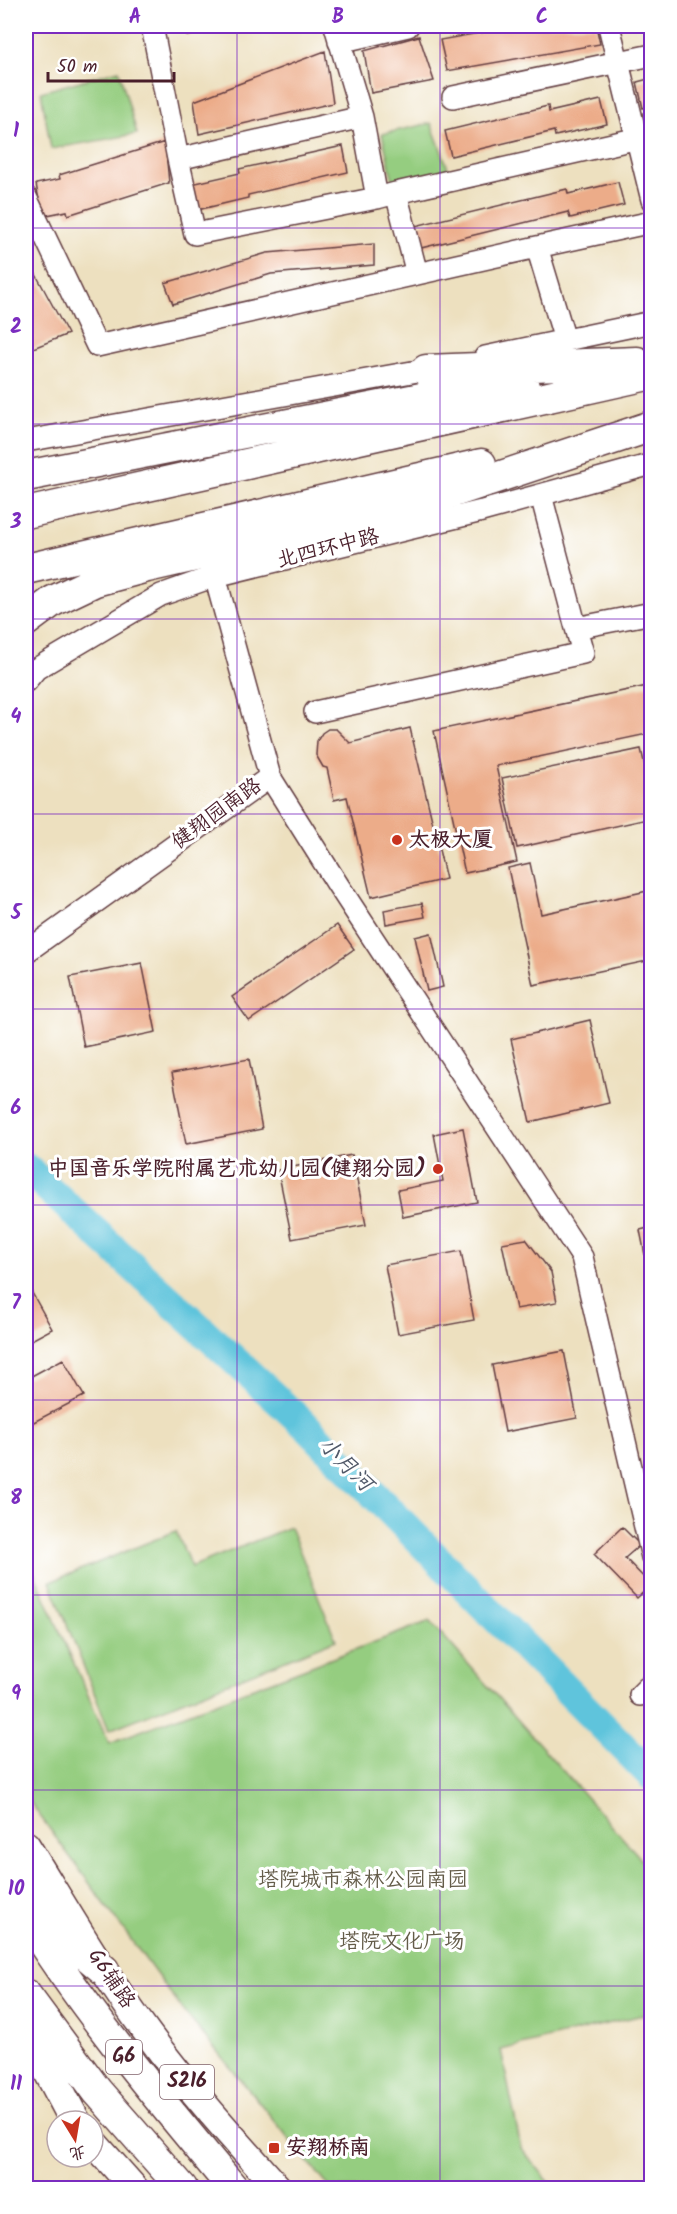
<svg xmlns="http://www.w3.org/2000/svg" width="677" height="2214" font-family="Kalam,'LXGW WenKai TC',sans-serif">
	<rect width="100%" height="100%" fill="#fff"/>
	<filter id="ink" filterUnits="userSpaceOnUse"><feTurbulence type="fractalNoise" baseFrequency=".0167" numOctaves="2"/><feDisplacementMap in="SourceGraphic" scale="12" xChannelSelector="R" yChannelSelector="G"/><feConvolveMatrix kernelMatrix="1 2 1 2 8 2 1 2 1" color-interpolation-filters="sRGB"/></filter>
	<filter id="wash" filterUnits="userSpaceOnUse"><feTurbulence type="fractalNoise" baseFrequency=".008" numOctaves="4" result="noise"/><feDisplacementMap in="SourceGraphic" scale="24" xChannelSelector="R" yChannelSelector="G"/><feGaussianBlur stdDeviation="1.35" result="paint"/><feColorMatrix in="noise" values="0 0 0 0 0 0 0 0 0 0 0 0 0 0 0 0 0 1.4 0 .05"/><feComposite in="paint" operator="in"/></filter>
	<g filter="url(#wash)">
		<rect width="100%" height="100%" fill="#ede0bf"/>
		<path fill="#95cd80" stroke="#707656" stroke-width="1.5" d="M119 70 137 134 51 149 41 92Z
			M431 123 449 171 393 181 382 134Z
			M290 1527 336 1640 109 1730 50 1582 176 1531 191 1567Z
			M26 1554 109 1743 430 1621 651 1870V2013L501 2050 521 2148 554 2188H330L182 2009 26 1797Z"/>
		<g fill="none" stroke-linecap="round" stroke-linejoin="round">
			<path stroke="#5fc4dc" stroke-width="30" d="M26 1168 308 1428 652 1776"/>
		</g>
		<g id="blocks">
			<path fill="#ecac89" d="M184 26H223L187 36Z
				M519 26H596L600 44 447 71 440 40Z
				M419 36 434 81 371 93 364 51Z
				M325 51 333 103 199 134 194 101Z
				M652 78V106L643 108 637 82Z
				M601 100 607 124 555 136 554 131 451 156 445 131 548 106 549 112Z
				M165 142 169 183 68 215 67 211 42 216 36 184 60 179 59 175Z
				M343 146 348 172 248 195V198L193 211 187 185 240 173 239 169Z
				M618 182 624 205 570 218 568 212 421 248 415 226 567 189 568 194Z
				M374 244V265L271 274 173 304 165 283 267 253Z
				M26 256 68 334 26 351Z
				M652 685V733L496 766 517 862 465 873 434 731Z
				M410 728 446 879 371 897 347 797 334 800 327 768 323 767 316 755 317 741 322 733 328 729H336L350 743Z
				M641 749 647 775 652 774V818L517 848 502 778Z
				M530 863 541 914 652 890V960L533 985 508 868Z
				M422 903 425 917 386 924 384 910Z
				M337 925 354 949 249 1021 232 997Z
				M431 933 443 987 427 991 415 937Z
				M142 963 156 1032 84 1047 70 977Z
				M590 1020 609 1103 530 1122 511 1039Z
				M249 1059 262 1129 186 1144 172 1073Z
				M463 1128 477 1202 403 1217 398 1190 443 1181 434 1134Z
				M352 1155 366 1225 292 1239 278 1170Z
				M652 1227V1279L650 1280 640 1230Z
				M526 1239 551 1272 557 1302 516 1309 502 1243Z
				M461 1251 474 1320 398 1334 385 1265Z
				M26 1282 52 1329 26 1343Z
				M564 1351 577 1418 505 1432 492 1365Z
				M63 1359 84 1396 26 1426V1379Z
				M652 1378V1408H650L645 1379Z
				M622 1527 640 1545 625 1558 651 1585 637 1598 594 1554Z"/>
		</g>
	</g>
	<g filter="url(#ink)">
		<use href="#blocks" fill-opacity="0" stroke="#623c41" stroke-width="1.5"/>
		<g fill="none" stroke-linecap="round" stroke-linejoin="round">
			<g stroke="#623c41" stroke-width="24">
				<path id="minor" d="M152 26 178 159 195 234 377 198
					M335 26 362 117 377 198 396 193 417 274
					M609 26 652 200
					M339 42 408 26
					M453 97 652 55
					M178 159 362 117
					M396 193 652 135
					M26 197 97 346 537 247 565 340
					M537 247 652 222
					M485 357 652 322
					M26 441 440 367
					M541 495 576 628
					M215 576 270 777 338 885 582 1257 652 1557
					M26 681 36 669 161 595 215 576 482 511 652 464
					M315 712 583 653 576 628 652 613
					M26 952 270 777
					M640 1695 652 1683"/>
			</g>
			<g stroke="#623c41" stroke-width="30">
				<path id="major" d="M26 1845C65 1908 103 1974 148 2034 188 2088 233 2138 278 2188
					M93 2142 134 2188"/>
			</g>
			<g stroke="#623c41" stroke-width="33">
				<path id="highway" d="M426 370 637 362
					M26 476 467 389 524 387
					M26 513 652 374
					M26 569 481 464
					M26 621 53 601 95 581 147 567 402 509 652 426
					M26 1887 58 1931 104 1970
					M26 1917C87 2014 160 2101 233 2188
					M26 1995 97 2091 182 2188
					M26 2028 75 2121"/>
			</g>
			<use href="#minor" stroke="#fff" stroke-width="21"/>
			<use href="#major" stroke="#fff" stroke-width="27"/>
			<use href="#highway" stroke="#fff" stroke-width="30"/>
		</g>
	</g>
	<path fill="none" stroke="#7b2cbf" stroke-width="1.5" stroke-opacity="0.55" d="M237 26V2188M440 26V2188M26 228H652M26 424H652M26 619H652M26 814H652M26 1009H652M26 1205H652M26 1400H652M26 1595H652M26 1790H652M26 1986H652"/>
	<g fill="#c8321e" stroke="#fff" stroke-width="2">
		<circle cx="397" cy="840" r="6"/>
		<circle cx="438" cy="1169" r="6"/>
		<rect x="268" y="2142" width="12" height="12" rx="3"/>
	</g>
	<g text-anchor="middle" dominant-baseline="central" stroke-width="6" stroke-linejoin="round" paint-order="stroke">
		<g fill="#fff" stroke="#80626b" stroke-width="1.5">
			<rect x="106" y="2040" width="36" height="34" rx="4.5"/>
			<rect x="160" y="2065" width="54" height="34" rx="4.5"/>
		</g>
		<g font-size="20" font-weight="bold" fill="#4a1f2b">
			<text x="124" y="2057">G6</text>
			<text x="187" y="2082">S216</text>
		</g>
		<g font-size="21" fill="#4a1f2b" stroke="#fff">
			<text transform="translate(328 549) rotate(-14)">北四环中路</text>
			<text transform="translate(217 814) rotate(-36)">健翔园南路</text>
			<text transform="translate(111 1979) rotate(56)">G6辅路</text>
		</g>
		<g font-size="21" font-weight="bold" fill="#4a1f2b" stroke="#fff" text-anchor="start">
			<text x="409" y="840">太极大厦</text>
			<text x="426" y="1169" text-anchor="end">中国音乐学院附属艺术幼儿园(健翔分园)</text>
			<text x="286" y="2148">安翔桥南</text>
		</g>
		<g font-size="21" fill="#645c49" stroke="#fff">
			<text x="363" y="1880">塔院城市森林公园南园</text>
			<text x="402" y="1942">塔院文化广场</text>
		</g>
		<g font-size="22" font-style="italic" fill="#515969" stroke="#fff">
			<text transform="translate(345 1465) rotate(45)">小月河</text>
		</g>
	</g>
	<rect width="677" height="2214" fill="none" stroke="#fff" stroke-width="66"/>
	<g transform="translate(75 2139) rotate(169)"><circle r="28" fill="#ffffff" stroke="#b7a5aa" stroke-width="1.5"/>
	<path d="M0-4.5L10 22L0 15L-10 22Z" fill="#c8321e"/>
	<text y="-9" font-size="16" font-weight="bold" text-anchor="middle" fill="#4a1f2b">北</text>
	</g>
	<path d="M48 72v9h126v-9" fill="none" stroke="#4a1f2b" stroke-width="3"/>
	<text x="57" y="72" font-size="18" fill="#4a1f2b" stroke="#ffffff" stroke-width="4.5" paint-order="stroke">50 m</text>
	<rect x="33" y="33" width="611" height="2148" fill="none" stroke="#7b2cbf" stroke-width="2"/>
	<g font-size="20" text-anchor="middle" font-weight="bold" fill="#7b2cbf">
		<text x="135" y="23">A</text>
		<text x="338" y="23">B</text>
		<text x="542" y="23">C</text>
		<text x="16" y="137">1</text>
		<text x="16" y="333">2</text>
		<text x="16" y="528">3</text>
		<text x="16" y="723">4</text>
		<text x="16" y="919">5</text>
		<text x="16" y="1114">6</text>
		<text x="16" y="1309">7</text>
		<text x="16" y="1504">8</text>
		<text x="16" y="1700">9</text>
		<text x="16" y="1895">10</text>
		<text x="16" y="2090">11</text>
	</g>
</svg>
